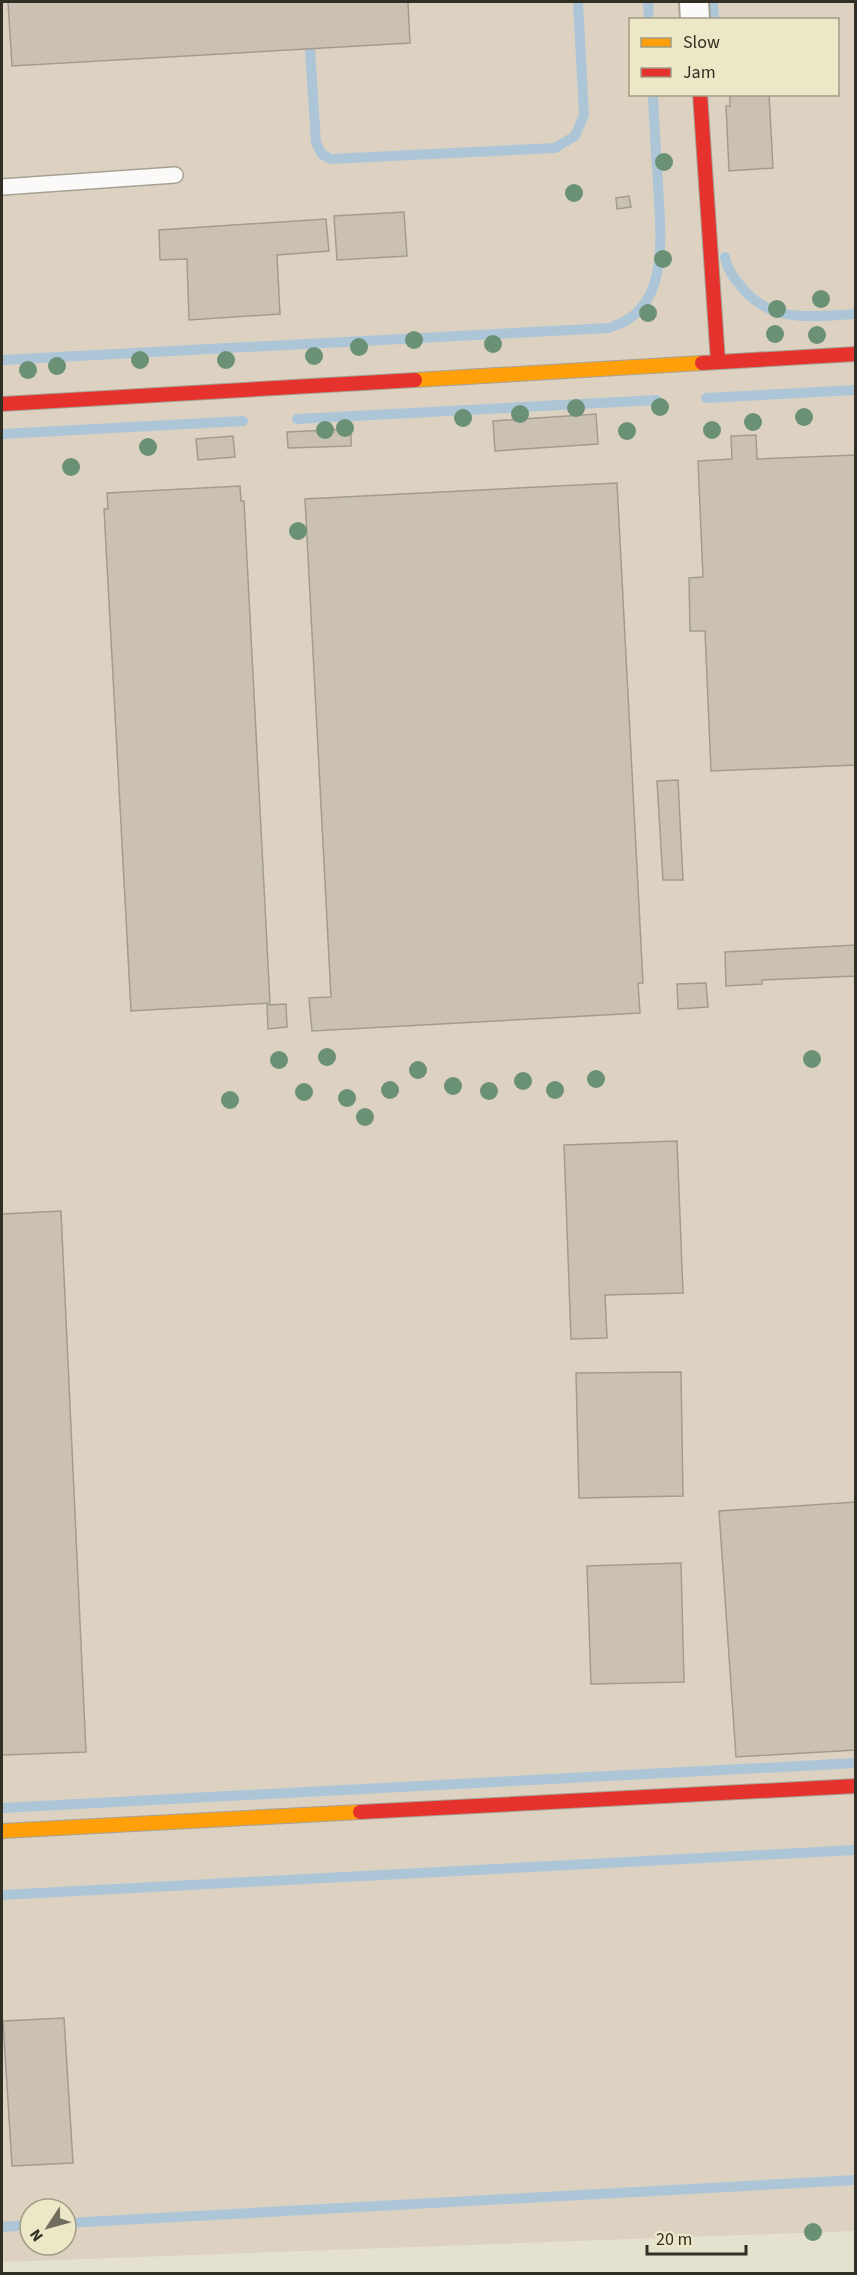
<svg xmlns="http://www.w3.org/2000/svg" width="857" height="2275" font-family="'Source Sans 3',sans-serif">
	<rect width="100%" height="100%" fill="#e4e1cf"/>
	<path fill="#ddd2c1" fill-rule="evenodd" d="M2 2H855V2231L2 2262ZM630 20H838V94H630ZM30 2209H66V2245H30Z"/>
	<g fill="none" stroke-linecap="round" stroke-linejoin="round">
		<path stroke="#adc6d7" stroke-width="10" d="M648 2 649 20
			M713 2 714 20
			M310 49 316 143 322 154 330 159 555 148 575 136 584 115 578 2
			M725 257C727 270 735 279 743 289 773 324 814 316 856 314
			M614 326C672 307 660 230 658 183 656 153 654 124 653 94
			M2 360 609 328
			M706 398 856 390
			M297 419 657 400
			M2 434 243 421
			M764 1768 856 1763
			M2 1808 760 1768
			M2 1895 856 1850
			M66 2223 856 2180
			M2 2227 30 2225"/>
	</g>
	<path fill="#cac1b3" stroke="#a29c90" stroke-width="1.5" d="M8 2H408L410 43 12 66Z
		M730 94H769L773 168 729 171 726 106H730Z
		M629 196 631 207 617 209 616 198Z
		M404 212 407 256 337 260 334 216Z
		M326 219 329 251 277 255 280 314 189 320 187 259 160 260 159 230Z
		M596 414 598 444 495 451 493 421Z
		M351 429V446L288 448 287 432Z
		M756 435 757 459 856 455V765L711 771 705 631H690L689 578 703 577 698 461 732 459 731 436Z
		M233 436 235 457 198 460 196 439Z
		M617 483 643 983H638L640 1013 312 1031 309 998 331 997 305 499Z
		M240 486 241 501H244L270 1003 131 1011 104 509H108L107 493Z
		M678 780 683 880H663L657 781Z
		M856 945V976L762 980V984L726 986 725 952Z
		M706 983 708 1007 678 1009 677 984Z
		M286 1004 287 1027 268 1029 267 1005Z
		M677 1141 683 1293 605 1295 607 1338 571 1339 564 1145Z
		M61 1211 86 1752 2 1755V1214Z
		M681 1372 683 1496 579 1498 576 1373Z
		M856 1502V1750L736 1757 719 1511Z
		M681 1563 684 1682 591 1684 587 1566Z
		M64 2018 73 2163 12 2166 3 2021Z"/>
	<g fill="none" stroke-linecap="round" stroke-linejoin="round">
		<g stroke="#a5a295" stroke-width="18">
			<path id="lane" d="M2 187 175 175"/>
		</g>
		<g stroke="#a5a295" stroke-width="32">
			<path id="street" d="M694 2 695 20"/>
		</g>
		<g stroke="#a5a295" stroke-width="16">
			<path id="slow" d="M415 380 702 363
				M2 1831 360 1812"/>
		</g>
		<g stroke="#a5a295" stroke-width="16">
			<path id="jam" d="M700 94 718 362
				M702 363 856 354
				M2 404 415 380
				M360 1812 856 1786"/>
		</g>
		<use href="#lane" stroke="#fbfaf8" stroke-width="15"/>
		<use href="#street" stroke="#fbfaf8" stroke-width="28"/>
		<use href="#slow" stroke="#ff9f0a" stroke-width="14"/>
		<use href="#jam" stroke="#e5322d" stroke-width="14"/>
	</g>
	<g fill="#6a9175">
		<circle cx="664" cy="162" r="9"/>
		<circle cx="574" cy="193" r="9"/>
		<circle cx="663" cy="259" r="9"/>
		<circle cx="821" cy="299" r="9"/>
		<circle cx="777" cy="309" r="9"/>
		<circle cx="648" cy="313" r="9"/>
		<circle cx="775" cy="334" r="9"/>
		<circle cx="817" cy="335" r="9"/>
		<circle cx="414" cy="340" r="9"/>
		<circle cx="493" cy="344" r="9"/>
		<circle cx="359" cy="347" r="9"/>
		<circle cx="314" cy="356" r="9"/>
		<circle cx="140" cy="360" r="9"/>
		<circle cx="226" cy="360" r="9"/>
		<circle cx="57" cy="366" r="9"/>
		<circle cx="28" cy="370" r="9"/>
		<circle cx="660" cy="407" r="9"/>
		<circle cx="576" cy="408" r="9"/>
		<circle cx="520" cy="414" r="9"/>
		<circle cx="804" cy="417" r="9"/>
		<circle cx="463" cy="418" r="9"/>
		<circle cx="753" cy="422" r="9"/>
		<circle cx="345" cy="428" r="9"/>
		<circle cx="325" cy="430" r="9"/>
		<circle cx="712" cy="430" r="9"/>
		<circle cx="627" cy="431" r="9"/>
		<circle cx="148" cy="447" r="9"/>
		<circle cx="71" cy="467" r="9"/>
		<circle cx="298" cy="531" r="9"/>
		<circle cx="327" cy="1057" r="9"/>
		<circle cx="812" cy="1059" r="9"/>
		<circle cx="279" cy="1060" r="9"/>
		<circle cx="418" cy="1070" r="9"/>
		<circle cx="596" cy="1079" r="9"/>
		<circle cx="523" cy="1081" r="9"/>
		<circle cx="453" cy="1086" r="9"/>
		<circle cx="390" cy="1090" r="9"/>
		<circle cx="555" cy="1090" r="9"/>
		<circle cx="489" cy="1091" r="9"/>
		<circle cx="304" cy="1092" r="9"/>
		<circle cx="347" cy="1098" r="9"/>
		<circle cx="230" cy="1100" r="9"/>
		<circle cx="365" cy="1117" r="9"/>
		<circle cx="813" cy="2232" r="9"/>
	</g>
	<rect width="857" height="2275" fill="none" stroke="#312f23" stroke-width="6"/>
	<rect x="629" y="18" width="210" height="78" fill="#ece7c7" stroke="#a19d85" stroke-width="1.5"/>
	<rect x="641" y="38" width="30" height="9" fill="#ff9f0a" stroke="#a19d85" stroke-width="1.5"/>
	<text x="683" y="48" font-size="18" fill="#312f23">Slow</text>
	<rect x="641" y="68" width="30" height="9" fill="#e5322d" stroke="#a19d85" stroke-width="1.5"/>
	<text x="683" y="78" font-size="18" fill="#312f23">Jam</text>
	<g transform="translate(48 2227) rotate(234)"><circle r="28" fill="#ece7c7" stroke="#a19d85" stroke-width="1.5"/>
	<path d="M0-4.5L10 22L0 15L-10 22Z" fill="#706d5f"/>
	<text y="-9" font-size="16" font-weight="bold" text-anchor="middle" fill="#312f23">N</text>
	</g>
	<path d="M647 2245v9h99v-9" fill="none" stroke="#312f23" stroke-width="3"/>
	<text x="656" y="2245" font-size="18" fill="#312f23" stroke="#ece7c7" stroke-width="4.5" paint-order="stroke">20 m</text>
</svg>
